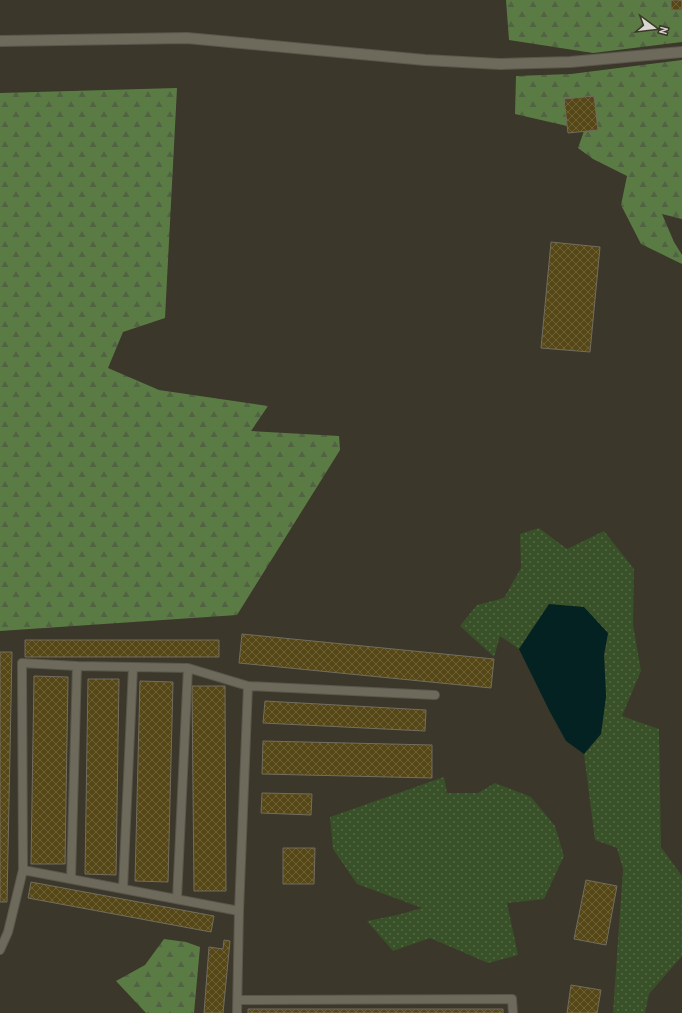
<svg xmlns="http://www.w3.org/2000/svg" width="682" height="1013" font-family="'PT Sans',sans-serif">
	<defs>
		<pattern id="grass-dots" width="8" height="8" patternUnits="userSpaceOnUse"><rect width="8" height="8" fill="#395128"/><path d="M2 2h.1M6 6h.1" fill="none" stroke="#556946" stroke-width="1.8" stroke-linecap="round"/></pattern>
		<pattern id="forest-firs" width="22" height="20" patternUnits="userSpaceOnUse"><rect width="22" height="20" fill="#5b7b45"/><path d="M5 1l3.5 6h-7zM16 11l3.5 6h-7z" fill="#516342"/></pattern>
		<pattern id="building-cross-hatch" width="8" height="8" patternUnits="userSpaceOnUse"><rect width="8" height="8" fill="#564716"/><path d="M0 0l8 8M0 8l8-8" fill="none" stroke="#6e6137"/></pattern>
	</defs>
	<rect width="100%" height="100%" fill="#3b372a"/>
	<path fill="url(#grass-dots)" d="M539 528 567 549 604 531 634 569 633 625 641 671 622 716 659 729 661 847 682 876V956L649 994 645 1013H613L623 869 617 848 595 840 584 754 601 734 606 696 604 655 608 633 535 625 519 649 500 636 494 657 460 626 477 605 504 598 521 568 520 534Z
		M444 777 447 793H478L495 783 531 797 555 826 564 856 544 899 507 903 518 955 488 963 430 938 393 951 367 921 397 915 422 908 357 884 333 849 330 817Z"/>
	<path fill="url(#forest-firs)" d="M506 0H682V42L593 53 509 40Z
		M682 60V219L662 214 674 242 682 255V264L641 244 621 205 627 176 593 159 578 148 584 131 598 130 594 96 564 99 567 126 515 114 516 76 571 74Z
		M177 88 165 318 123 332 108 368 159 390 268 406 251 431 339 436 340 450 237 615 0 631V93Z
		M164 939 186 942 200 947 194 1013H146L116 981 145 965Z"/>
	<path fill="#052223" d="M549 604 584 607 608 633 604 655 606 696 601 734 584 754 566 741 549 710 519 649Z"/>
	<path fill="url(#building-cross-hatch)" stroke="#726d5f" d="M671 0H682V10H671Z
		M594 96 598 130 568 133 564 99Z
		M551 242 600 247 590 352 541 348Z
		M242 634 494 659 491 688 239 663Z
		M25 640H219V657H25Z
		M0 652H12L7 902H0Z
		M34 676 68 677 65 864H31Z
		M88 679H119L116 875 85 874Z
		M140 681 173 682 168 882 135 881Z
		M192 686H225L226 891H194Z
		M265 701 426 710 425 731 263 723Z
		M263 741 432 745V778L262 774Z
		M262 793 312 794 311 815 261 813Z
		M283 848H315L314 884H283Z
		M586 880 617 886 606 945 574 939Z
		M31 882 214 916 211 932 28 898Z
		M224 940 230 941 223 1013H204L209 947 223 949Z
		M571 985 601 990 597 1013H567Z
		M248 1009H503V1013H248Z"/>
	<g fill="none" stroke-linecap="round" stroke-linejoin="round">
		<g stroke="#59564b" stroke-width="10">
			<path id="lane" d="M77 666 133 667 123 889
				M133 667 188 668 177 899
				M188 668 248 686 239 911
				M248 686 435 695
				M23 870 22 663 77 666 71 879
				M0 950 8 932 23 870 239 911 237 1013
				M238 1000 512 999 513 1013"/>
		</g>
		<g stroke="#59564b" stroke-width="12">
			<path id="street" d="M0 41 187 38 425 60 500 64 570 62 682 52"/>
		</g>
		<use href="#lane" stroke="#6d695b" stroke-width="8"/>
		<use href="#street" stroke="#6d695b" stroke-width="10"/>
	</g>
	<g transform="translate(654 28) rotate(105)" stroke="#3b372a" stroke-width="3" paint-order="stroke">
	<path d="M0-3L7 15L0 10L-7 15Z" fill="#d9d7cf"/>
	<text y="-6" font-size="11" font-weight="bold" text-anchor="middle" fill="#d9d7cf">N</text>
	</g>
</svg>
